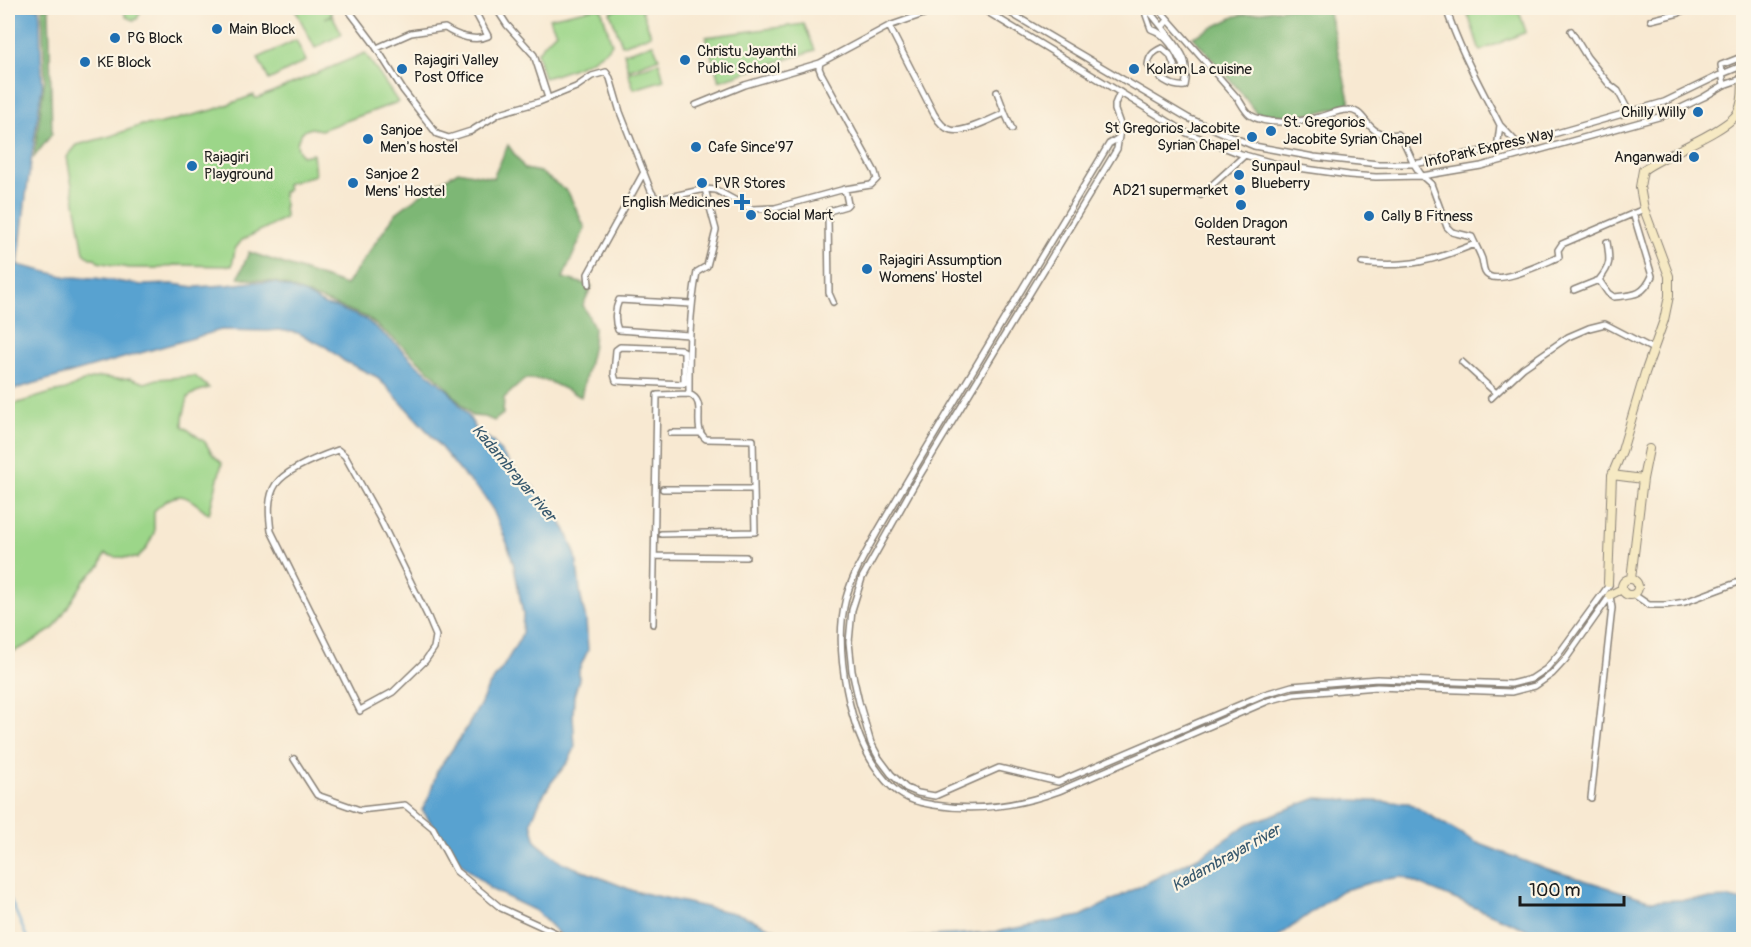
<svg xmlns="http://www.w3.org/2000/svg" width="1751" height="947" font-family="Pangolin,sans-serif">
	<rect width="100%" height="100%" fill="#fcf5e5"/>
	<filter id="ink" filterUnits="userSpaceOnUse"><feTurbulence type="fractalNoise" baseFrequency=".0167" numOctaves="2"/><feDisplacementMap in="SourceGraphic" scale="12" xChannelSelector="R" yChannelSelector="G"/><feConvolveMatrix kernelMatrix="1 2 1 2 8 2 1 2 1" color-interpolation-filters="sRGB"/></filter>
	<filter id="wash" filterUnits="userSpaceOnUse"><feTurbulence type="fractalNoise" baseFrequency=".008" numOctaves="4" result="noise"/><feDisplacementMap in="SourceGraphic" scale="24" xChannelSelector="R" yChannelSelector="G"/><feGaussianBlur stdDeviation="1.35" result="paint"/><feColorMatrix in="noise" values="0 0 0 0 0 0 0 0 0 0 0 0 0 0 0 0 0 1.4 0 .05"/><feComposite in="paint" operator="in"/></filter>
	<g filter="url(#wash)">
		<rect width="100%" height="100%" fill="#f8e9d2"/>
		<path fill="#9cd689" stroke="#5c7952" stroke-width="1.5" d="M123 8H142L137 19 133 20 126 17Z
			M303 8H328L332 14 325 18 332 15 342 34 315 48 296 11Z
			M595 8H601L612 44C598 61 566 72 544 78L537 53 546 42 556 32 549 18Z
			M621 8H641L651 35 622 45 610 12Z
			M1485 8H1518L1526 32 1480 51 1468 14Z
			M804 24 815 50 719 81 706 37Z
			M296 40 306 61 269 80 258 58Z
			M653 44 659 58 628 70 624 53Z
			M365 53 398 102 321 130 311 128 303 131C296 141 295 146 302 156L313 154 315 175 286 184 288 190 283 192 285 218 242 240 235 249 232 266 174 265 161 268H128L98 262 95 258H90L84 253 67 157 77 145 111 136 142 125 158 124 213 110 254 95 255 98H258Z
			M659 62 664 80 634 89 628 73Z
			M195 376 209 388 196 392 188 397C186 410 182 412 183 426L205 442 213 455 222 463 209 514C186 495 178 487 154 511V533L146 549 137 558 115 557 105 554 100 566 85 580 54 628 29 644 8 654V406L51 393 66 390 83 381 100 377 116 379 130 378 145 383 157 379Z"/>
		<path fill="#7db775" stroke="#4c6a48" stroke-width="1.5" d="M42 8H49L52 134 34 157 45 78Z
			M1287 8H1328L1350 104 1316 113 1286 116 1256 113 1239 90 1193 37 1236 16Z
			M508 145 525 169 540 172 568 192 585 228 563 278 592 286 583 305 594 327 593 345 581 397 546 380 525 379 504 398 503 414 494 421 485 417 472 416 445 385 400 344 366 317 276 282 238 278 249 252 346 285 396 213 425 191 458 171 493 178Z"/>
		<path fill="#58a2d0" stroke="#3a5f76" stroke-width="1.5" d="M8 8H39C41 22 40 37 41 52 41 64 43 75 42 87L26 196 18 265 68 277 95 278 142 285 173 284 195 287 227 285 253 282 276 283 306 294 325 305 335 307 365 319 397 345 413 361 449 391 469 417 476 429 492 441 521 477 534 488 539 496 550 506 566 530 576 556 581 598 586 620 588 650 579 670V679L574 696 573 715 575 748 568 762 551 783 541 799 531 822 536 842 561 862 634 891 742 915 796 939 576 940 560 935 536 911 490 889C483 880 473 875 465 867 448 850 436 829 422 810L429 797 437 771 463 734 480 705 488 687 503 667 519 640 522 633 523 614 514 566 507 543 493 510 482 493 465 477 429 433 386 386 375 376 344 361 326 347 298 333 278 330 268 331 221 330 8 391Z
			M1317 798 1409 803 1475 842 1532 864 1652 901 1730 898 1743 901V939H1550L1402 877 1380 880 1341 891 1275 939H887L995 932 1081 916 1202 855 1248 824Z"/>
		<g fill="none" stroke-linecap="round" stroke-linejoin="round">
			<path stroke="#58a2d0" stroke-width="2" d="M8 894 28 940"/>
		</g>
	</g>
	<g filter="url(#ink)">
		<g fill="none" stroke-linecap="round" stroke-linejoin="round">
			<g stroke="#8a8277" stroke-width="8">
				<path id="street" d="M347 8 372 41 403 90 437 134 449 138 471 131 500 113 539 102 576 87 592 76 606 72 610 78 620 112 651 191 654 196 660 199 705 189
					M496 8 507 25 534 55 548 98
					M981 8 1187 133 1241 154 1284 166 1349 175 1376 177 1422 176 1481 166 1666 115 1704 97 1724 85 1744 78
					M1002 8 1188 118 1254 146 1314 157 1378 164H1414L1519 144 1664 102 1722 74 1744 65
					M1158 8 1239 100C1242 105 1246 112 1250 115 1268 126 1300 122 1320 117 1329 115 1337 110 1347 110 1369 109 1363 139 1398 134L1402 138 1414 164 1422 176 1431 184 1447 227 1452 232 1472 237C1475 244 1479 251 1482 259 1483 263 1483 268 1485 272 1493 289 1546 262 1559 257L1558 250 1562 244 1644 209
					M1446 8C1459 49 1480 86 1500 125
					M1651 20 1679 13 1686 8
					M889 26 934 114C938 121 943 128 951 130 963 134 993 118 1005 113L1012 129
					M1162 27 1149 11 1146 15 1151 29C1167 34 1176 52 1183 66L1180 71 1176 70 1170 55 1162 48C1153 52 1149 56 1148 65 1156 76 1171 88 1185 86 1191 58 1178 48 1162 27L1168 20
					M1571 31 1587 57 1609 84 1618 91 1629 112
					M377 48 411 33 445 28C457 36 475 42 488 36L473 8
					M1724 85 1721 65 1744 56
					M997 92 1005 113
					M1120 92 1115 104V110L1120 124V130L1117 149 914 485 862 578 852 610 849 642 852 671 859 702 871 743 879 758 891 774 906 788 918 793 935 796 999 768 1058 782 1265 694 1292 686 1377 679 1511 684 1531 679 1546 669 1558 655 1609 585
					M696 105 745 85 820 63
					M1117 139 1109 144C1050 242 991 341 932 439 914 469 897 498 879 529 867 551 853 573 846 598 833 648 849 734 881 775 887 783 895 791 904 796 913 802 924 803 934 805 977 812 1018 806 1059 791L1268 701 1294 694 1377 687 1511 692 1535 686 1552 674 1565 660 1610 596
					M1497 149 1500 125 1518 144
					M1201 195 1245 155
					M1362 263C1408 268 1433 261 1475 244
					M1599 280C1611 265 1610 261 1607 242
					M589 284 588 274 644 172
					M1574 290 1599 280 1608 293 1614 297C1634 295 1643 296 1652 276L1633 213
					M833 302 829 293 828 214 829 211 846 206 848 204 845 189
					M689 335 618 330C614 321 615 309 619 300L691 304
					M620 347 680 349 684 351V384L616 381 614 374 616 350Z
					M1462 362 1496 393
					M1491 398 1523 368 1568 337 1589 328 1605 324 1653 349
					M671 433H701
					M663 489H754
					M661 534 755 532 753 440 706 439C690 427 709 402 689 394
					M655 556 746 557
					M1633 594 1649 605H1666L1685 602 1744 580
					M653 624 657 395 689 394C689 353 689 313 697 272L707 266 716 230 705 189 716 190 751 209 775 208 845 189 871 185 877 179 875 172 821 73 819 68 820 63 889 26 941 8
					M360 711 271 531C269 516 267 497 276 484 287 469 321 456 338 450L345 456 379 517 428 617 436 636 434 648 425 661 393 692 362 709
					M294 759 317 795 360 810 405 805 433 828 456 871 501 908 560 935 566 940
					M1591 798 1612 608 1610 596"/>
			</g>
			<g stroke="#8a8277" stroke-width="10">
				<path id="secondary" d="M1612 475 1643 479 1631 579
					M1643 479 1649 449
					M1622 587a8 8 0 1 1 16 0a8 8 0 1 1-16 0Z
					M1608 583 1612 475 1622 451 1645 373 1664 320 1669 296V276L1644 209 1640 187 1643 170C1663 155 1729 130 1738 112 1745 98 1743 79 1741 65
					M1610 595 1622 589"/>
			</g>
			<use href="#street" stroke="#fff" stroke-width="5"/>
			<use href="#secondary" stroke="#f6e9c3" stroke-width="8"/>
		</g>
	</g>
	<g fill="#1f6fb2" stroke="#fcf5e5" stroke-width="2">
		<circle cx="217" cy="29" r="6"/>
		<circle cx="115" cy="38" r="6"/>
		<circle cx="685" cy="60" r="6"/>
		<circle cx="85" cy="62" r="6"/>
		<circle cx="402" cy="69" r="6"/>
		<circle cx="1134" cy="69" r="6"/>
		<circle cx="1698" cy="112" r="6"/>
		<circle cx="1271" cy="131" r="6"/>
		<circle cx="1252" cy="137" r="6"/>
		<circle cx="368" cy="139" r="6"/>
		<circle cx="696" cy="147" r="6"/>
		<circle cx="1694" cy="157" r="6"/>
		<circle cx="192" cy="166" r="6"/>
		<circle cx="1239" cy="175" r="6"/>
		<circle cx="353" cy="183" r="6"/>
		<circle cx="702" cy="183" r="6"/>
		<circle cx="1240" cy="190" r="6"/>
		<path d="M739 193h6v6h6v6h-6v6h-6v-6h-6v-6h6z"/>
		<circle cx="1241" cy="205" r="6"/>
		<circle cx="751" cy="215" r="6"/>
		<circle cx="1369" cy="216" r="6"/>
		<circle cx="867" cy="269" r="6"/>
	</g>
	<g text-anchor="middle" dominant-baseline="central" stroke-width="4.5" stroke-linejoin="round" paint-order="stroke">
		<g font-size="15" fill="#1c1c1c" stroke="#fcf5e5" text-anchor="start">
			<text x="229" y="29">Main Block</text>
			<text x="127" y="38">PG Block</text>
			<text x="697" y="51">Christu Jayanthi<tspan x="697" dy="17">Public School</tspan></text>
			<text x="414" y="60">Rajagiri Valley<tspan x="414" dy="17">Post Office</tspan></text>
			<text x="97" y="62">KE Block</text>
			<text x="1146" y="69">Kolam La cuisine</text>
			<text x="1686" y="112" text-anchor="end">Chilly Willy</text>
			<text x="1283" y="122">St. Gregorios<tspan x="1283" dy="17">Jacobite Syrian Chapel</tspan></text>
			<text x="1240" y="128" text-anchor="end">St Gregorios Jacobite<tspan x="1240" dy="17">Syrian Chapel</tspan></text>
			<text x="380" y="130">Sanjoe<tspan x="380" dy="17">Men's hostel</tspan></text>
			<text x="708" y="147">Cafe Since'97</text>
			<text x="204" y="157">Rajagiri<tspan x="204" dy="17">Playground</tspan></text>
			<text x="1682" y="157" text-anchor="end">Anganwadi</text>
			<text x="1251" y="166">Sunpaul<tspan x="1251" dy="17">Blueberry</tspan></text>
			<text x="365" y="174">Sanjoe 2<tspan x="365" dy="17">Mens' Hostel</tspan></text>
			<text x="714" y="183">PVR Stores</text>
			<text x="1228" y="190" text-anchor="end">AD21 supermarket</text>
			<text x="730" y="202" text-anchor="end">English Medicines</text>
			<text x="763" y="215">Social Mart</text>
			<text x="1381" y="216">Cally B Fitness</text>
			<text x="1241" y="223" text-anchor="middle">Golden Dragon<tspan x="1241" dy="17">Restaurant</tspan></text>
			<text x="879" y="260">Rajagiri Assumption<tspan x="879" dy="17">Womens' Hostel</tspan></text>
		</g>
		<g font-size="15" fill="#1c1c1c" stroke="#fcf5e5">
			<text transform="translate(1489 148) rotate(-13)">InfoPark Express Way</text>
		</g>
		<g font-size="16" font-style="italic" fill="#37586d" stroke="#fcf5e5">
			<text transform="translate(514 473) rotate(50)">Kadambrayar river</text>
			<text transform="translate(1226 858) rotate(-29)">Kadambrayar river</text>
		</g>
	</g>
	<rect width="1751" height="947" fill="none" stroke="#fcf5e5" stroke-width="30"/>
	<path d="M1520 896v9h104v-9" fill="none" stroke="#1c1c1c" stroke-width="3"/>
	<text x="1529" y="896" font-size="18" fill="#1c1c1c" stroke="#fcf5e5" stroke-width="4.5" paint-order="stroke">100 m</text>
</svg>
